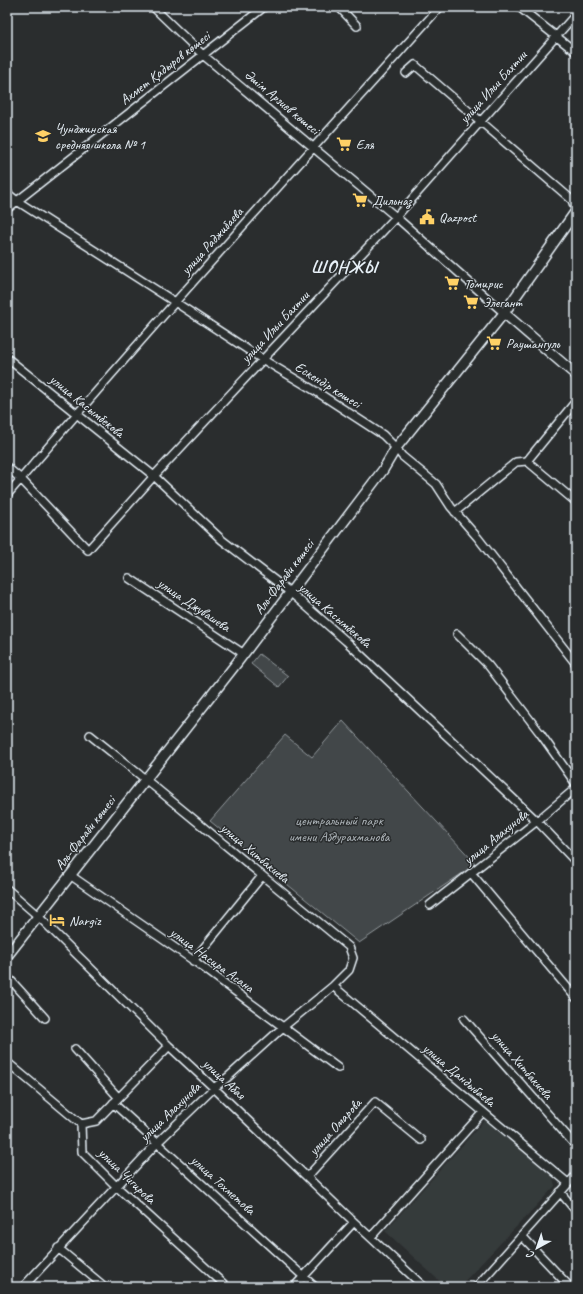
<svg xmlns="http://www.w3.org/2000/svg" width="583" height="1294" font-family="Caveat,sans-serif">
	<rect width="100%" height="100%" fill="#2a2d2e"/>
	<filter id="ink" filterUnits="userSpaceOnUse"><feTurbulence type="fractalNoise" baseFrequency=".025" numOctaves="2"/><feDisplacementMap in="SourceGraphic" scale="8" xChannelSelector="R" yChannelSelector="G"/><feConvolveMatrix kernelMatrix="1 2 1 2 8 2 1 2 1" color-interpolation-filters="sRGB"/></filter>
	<g filter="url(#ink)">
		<path fill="#363a3b" d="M485 1120 552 1174 555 1186 459 1287H446L385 1231Z"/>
		<path fill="#424648" stroke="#959ca0" d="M259 654 288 676 279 687 251 664Z
			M343 721 476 864 359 943 210 821 285 735 312 757Z"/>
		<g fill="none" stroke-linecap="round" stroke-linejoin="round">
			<g stroke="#e8f1f8" stroke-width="10">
				<path id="minor" d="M153 7 203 55 396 217 504 313
					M339 7 357 26
					M519 7 576 52
					M406 73 415 65 572 200 576 212
					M7 193 17 201 175 302 262 359 317 392 383 435 396 448 402 456 436 484 451 507 478 538 576 664
					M7 209 264 7
					M7 358 154 476 222 540 290 592 346 641 537 821 576 862
					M527 461 576 502
					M7 467 21 479 88 550 154 476 396 217 576 14
					M7 495C148 330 294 169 440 7
					M455 512 516 462 527 461 576 401
					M129 578 244 654
					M457 634 488 665 540 733 576 784
					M472 874 576 998
					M70 875 197 963 338 1068
					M7 889 38 916 169 1046 214 1088 354 1222 424 1287
					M430 905 537 821 576 788
					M193 961 262 876
					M7 976 45 1018
					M333 986 568 1183
					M464 1019 576 1146
					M75 1049 118 1097
					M7 1062 81 1124 82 1152 116 1186 227 1287
					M113 1103 315 1287
					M81 1124 96 1121 169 1046
					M307 1177 375 1102 421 1140
					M560 1192 576 1211
					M522 1236 570 1287
					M371 1237 483 1112
					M58 1248 105 1287
					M23 1287 157 1143 214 1088 228 1077 282 1028 333 986 349 970 353 958 349 947 145 779 90 735
					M294 1287 354 1222
					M476 1287 576 1175"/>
			</g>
			<g stroke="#e8f1f8" stroke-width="12">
				<path id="major" d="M504 313 576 375
					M7 956 236 664 383 470 396 448 504 313 576 211"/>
			</g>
			<use href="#minor" stroke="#2a2d2e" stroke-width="7"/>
			<use href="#major" stroke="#2a2d2e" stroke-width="9"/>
		</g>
	</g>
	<defs>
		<g id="school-bare" transform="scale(1.2)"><path d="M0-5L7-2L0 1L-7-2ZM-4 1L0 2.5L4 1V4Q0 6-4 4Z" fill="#ffd166" stroke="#2a2d2e" stroke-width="2.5" paint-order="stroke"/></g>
		<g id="supermarket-bare" transform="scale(1.2)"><path d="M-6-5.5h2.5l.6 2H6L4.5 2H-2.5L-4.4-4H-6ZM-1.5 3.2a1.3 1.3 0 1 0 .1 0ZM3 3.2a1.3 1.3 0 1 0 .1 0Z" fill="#ffd166" stroke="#2a2d2e" stroke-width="2.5" paint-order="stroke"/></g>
		<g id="civic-bare" transform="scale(1.2)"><path d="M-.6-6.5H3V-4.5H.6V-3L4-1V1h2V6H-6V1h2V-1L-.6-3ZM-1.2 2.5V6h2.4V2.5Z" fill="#ffd166" stroke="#2a2d2e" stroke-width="2.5" paint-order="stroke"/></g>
		<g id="hotel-bare" transform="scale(1.2)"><path d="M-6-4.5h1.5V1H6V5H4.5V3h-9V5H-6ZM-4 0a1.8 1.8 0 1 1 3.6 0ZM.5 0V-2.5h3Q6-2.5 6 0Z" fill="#ffd166" stroke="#2a2d2e" stroke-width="2.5" paint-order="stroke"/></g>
	</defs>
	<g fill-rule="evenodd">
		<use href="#school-bare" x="43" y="136"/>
		<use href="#supermarket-bare" x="344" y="144"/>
		<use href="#supermarket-bare" x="360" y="200"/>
		<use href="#civic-bare" x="427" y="217"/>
		<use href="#supermarket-bare" x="452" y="283"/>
		<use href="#supermarket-bare" x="471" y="302"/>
		<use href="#supermarket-bare" x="494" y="343"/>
		<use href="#hotel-bare" x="57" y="920"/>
	</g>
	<g text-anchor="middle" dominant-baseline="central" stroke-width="3" stroke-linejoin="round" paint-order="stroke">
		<g font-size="14" fill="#e8f1f8" stroke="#2a2d2e">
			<text transform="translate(165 68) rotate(-38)">Ахмет Қадыров көшесі</text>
			<text transform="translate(493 87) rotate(-48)">улица Ильи Бахтии</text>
			<text transform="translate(282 102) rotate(40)">Әшім Арзиев көшесі</text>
			<text transform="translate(212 241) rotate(-48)">улица Раджибаева</text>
			<text transform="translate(275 327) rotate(-47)">улица Ильи Бахтии</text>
			<text transform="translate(328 385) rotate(32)">Ескендір көшесі</text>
			<text transform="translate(87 406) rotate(39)">улица Касымбекова</text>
			<text transform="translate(284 577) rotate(-53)">Аль-Фараби көшесі</text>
			<text transform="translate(194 605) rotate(34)">улица Джувашева</text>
			<text transform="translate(335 615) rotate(41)">улица Касымбекова</text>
			<text transform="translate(85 833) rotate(-52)">Аль-Фараби көшесі</text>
			<text transform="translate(496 837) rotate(-39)">улица Алахунова</text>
			<text transform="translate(255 853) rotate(40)">улица Хитбакиева</text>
			<text transform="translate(212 960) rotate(36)">улица Насира Асана</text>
			<text transform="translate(522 1065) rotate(49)">улица Хитбакиева</text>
			<text transform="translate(459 1075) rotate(40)">улица Дандыбаева</text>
			<text transform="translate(224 1079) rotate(43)">улица Абая</text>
			<text transform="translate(170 1112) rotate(-44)">улица Алахунова</text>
			<text transform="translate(335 1127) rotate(-48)">улица Омарова</text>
			<text transform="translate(127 1176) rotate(44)">улица Чигирова</text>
			<text transform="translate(223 1185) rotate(42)">улица Тохметова</text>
		</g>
		<g font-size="14" fill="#e8f1f8" stroke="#2a2d2e" text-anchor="start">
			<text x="55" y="128">Чунджинская<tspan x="55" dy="16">средняя школа № 1</tspan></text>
			<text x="356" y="144">Еля</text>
			<text x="372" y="200">Дильназ</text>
			<text x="439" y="217">Qazpost</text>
			<text x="464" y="283">Томирис</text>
			<text x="483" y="302">Элегант</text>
			<text x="506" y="343">Раушангуль</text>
			<text x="69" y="920">Nargiz</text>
		</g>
		<g font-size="14" fill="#aeb5ba" stroke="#2a2d2e">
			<text x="339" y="820">центральный парк<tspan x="339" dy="16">имени Абдурахманова</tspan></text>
		</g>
		<g font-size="18" font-weight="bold" letter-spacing="1" fill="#e8f1f8" stroke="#2a2d2e">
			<text x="344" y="267">ШОНЖЫ</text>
		</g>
	</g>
	<rect width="583" height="1294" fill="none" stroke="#2a2d2e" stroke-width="24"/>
	<rect x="12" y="12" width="559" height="1270" fill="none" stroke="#e8f1f8" stroke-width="1.5" filter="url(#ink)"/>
	<g transform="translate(537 1248) rotate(220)" stroke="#2a2d2e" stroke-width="3" paint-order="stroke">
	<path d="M0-3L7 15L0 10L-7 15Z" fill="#e8f1f8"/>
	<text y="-6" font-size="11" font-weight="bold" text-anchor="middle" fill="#e8f1f8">С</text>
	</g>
</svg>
